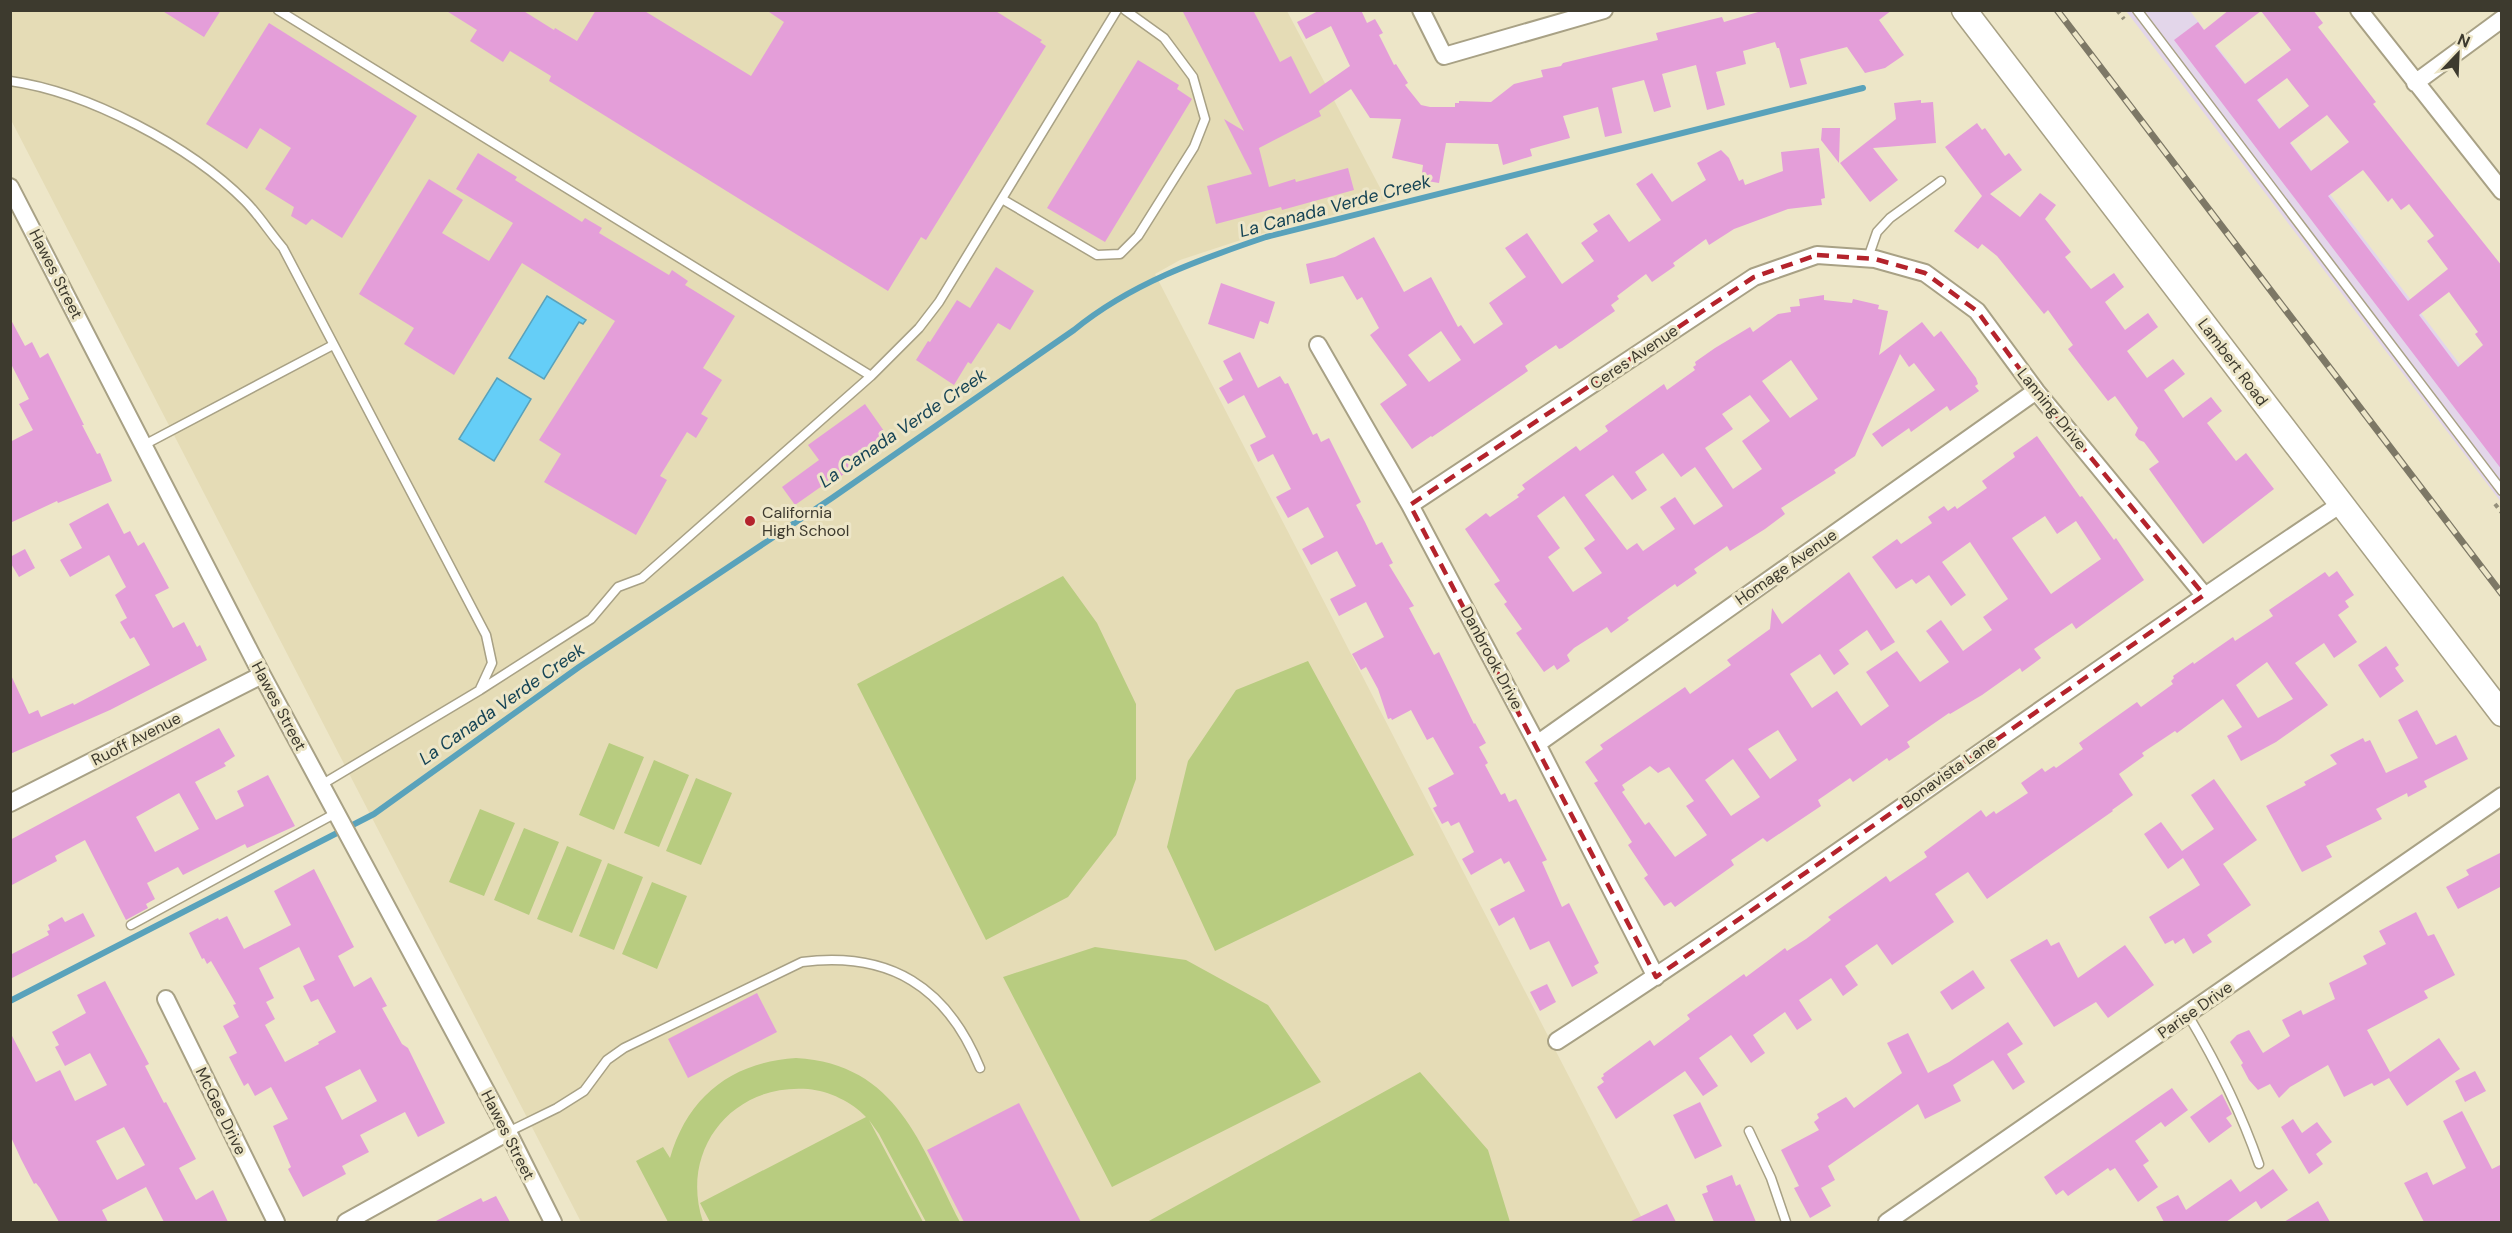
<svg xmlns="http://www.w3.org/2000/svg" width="2512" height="1233" font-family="'DM Sans',sans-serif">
	<rect width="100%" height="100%" fill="#ede6c8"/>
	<path fill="#e3d6ea" d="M2126 11H2190L2501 418V502Z"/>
	<path fill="#e5dcb6" d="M11 11H1287L1387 201 1253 236 1180 260 1155 274 1644 1222H581L11 120Z"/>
	<path fill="#b8cc80" d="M1063 576 1097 623 1136 704V779L1116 835 1068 897 986 940 857 684Z
		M1308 661 1414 855 1215 951 1167 847 1188 761 1236 690Z
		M609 743 644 757 614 830 579 815Z
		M654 760 689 775 659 847 624 833Z
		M696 778 732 793 701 865 666 851Z
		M480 809 515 823 484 896 449 882Z
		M524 828 559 842 529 915 494 900Z
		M567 846 602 860 572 933 537 919Z
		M608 863 643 877 614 950 579 936Z
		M652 882 687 896 657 969 622 954Z
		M1095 947 1186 960 1268 1005 1321 1082 1112 1187 1003 977Z
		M796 1058C898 1064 920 1145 960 1222H926L879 1134 869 1120 923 1222H710L700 1203 866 1117C852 1102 829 1091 808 1089 732 1083 679 1150 703 1222H668L636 1161 663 1147 670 1158C688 1096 732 1062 796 1058Z
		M1420 1072 1488 1150 1510 1222H1147Z"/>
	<path fill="#65cef7" stroke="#59a2bb" stroke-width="1.5" d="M547 296 586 320 583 324 579 322 544 379 509 358Z
		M497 378 531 399 494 461 459 439Z"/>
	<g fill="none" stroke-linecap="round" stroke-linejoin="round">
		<path stroke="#59a2bb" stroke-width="6" d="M10 1001 374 814 579 667 832 498 1074 330C1130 284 1198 260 1266 237L1863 88"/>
	</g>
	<path fill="#e49ed9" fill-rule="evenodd" d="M161 10H221L204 37Z
		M445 10H522L554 30 555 28 577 41 596 10H643L751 76 784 22 766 10H994L1042 40 1040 42 1046 46 926 240 921 237 888 291 549 81 551 76 510 51 503 62 470 41 477 30Z
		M1182 10H1253L1280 62 1291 56 1310 94 1350 66 1331 26 1306 39 1297 22 1320 10H1361L1367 23 1375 19 1383 33 1379 35 1394 65 1396 64 1408 83 1405 85 1421 105 1430 107H1455V103H1459V101L1491 102 1514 84 1543 77 1541 70 1561 66 1563 63 1658 40 1656 33 1722 17 1724 22 1765 10H1892L1879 20 1904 55 1885 68 1865 73 1847 47 1800 59 1807 84 1790 88 1779 48H1777L1775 42 1743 51 1746 64 1716 72 1725 105 1707 110 1696 65 1662 74 1671 107 1654 112 1644 80 1612 88 1622 133 1605 137 1598 107 1563 116 1570 138 1530 149 1532 156 1503 165 1498 144 1446 143 1439 183 1421 180 1423 165 1392 158 1401 119 1370 118 1351 89 1319 111 1321 116 1259 148 1269 187 1295 179 1296 182 1348 168 1354 190 1282 210 1281 207 1216 224 1207 186 1252 174 1224 119 1244 131Z
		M2229 10H2313L2323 23 2318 27 2376 102 2373 104 2502 266V470L2174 40 2198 22 2204 30ZM2261 11 2291 50 2245 84 2215 46ZM2287 78 2309 106 2279 129 2257 100ZM2327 115 2349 142 2311 171 2290 143ZM2363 170 2388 202 2392 198 2401 210 2409 204 2434 236 2427 241 2448 269 2408 301 2328 196ZM2449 292 2478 332 2475 334 2483 345 2458 367 2419 315Z
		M269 23 417 116 342 238 312 219 306 225 291 216 294 207 265 189 291 148 260 128 247 149 206 124Z
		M1138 60 1179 85 1177 89 1192 99 1105 242 1047 208Z
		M1921 100V103L1933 102 1936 143 1873 148 1898 180 1870 202 1840 163 1896 119 1894 103Z
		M1977 123 1982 130 1985 128 2005 156 2009 153 2022 170 1990 194 2020 217 2040 193 2056 205 2045 219 2071 252 2065 257 2091 289 2114 273 2124 287 2105 302 2125 330 2148 313 2158 327 2127 351 2147 378 2173 359 2185 374 2164 390 2183 418 2211 397 2222 411 2207 423 2236 461 2246 453 2274 489 2203 544 2149 469 2159 462 2144 442 2139 440 2135 435 2138 428 2115 396 2108 401 2084 370 2068 349 2073 345 2048 310 2044 314 1997 256 1982 244 1978 249 1954 231 1982 196 1945 147Z
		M1822 128H1840L1839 163 1821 140Z
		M1819 148 1825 198 1821 199 1822 205 1788 209 1734 229 1709 245 1706 239 1673 263 1675 266 1652 282 1646 274 1617 296 1619 299 1611 305 1615 311 1562 348 1559 349 1556 345 1525 366 1528 371 1432 437 1431 436 1412 449 1380 404 1407 385 1370 335 1379 328 1362 297 1357 300 1343 276 1310 284 1306 264 1335 257 1374 237 1404 292 1431 277 1458 327 1461 325 1474 344 1503 324 1489 303 1526 277 1505 248 1527 233 1562 284 1594 261 1581 243 1598 231 1593 224 1609 214 1629 242 1661 220 1636 184 1652 173 1672 202 1706 180 1697 163 1721 150 1729 158 1739 181 1743 179 1745 185 1783 171 1781 152ZM1441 331 1461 360 1429 382 1408 355Z
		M478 153 517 177 515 180 582 222 585 218 602 228 599 233 669 275 672 270 688 281 685 285 735 316 703 368 722 380 701 414 708 418 696 438 687 432 660 476 667 480 636 535 544 482 561 454 539 440 615 321 522 263 454 375 404 344 414 328 359 294 429 179 463 200 442 233 489 261 513 223 456 189Z
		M996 267 1034 291 1010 330 998 323 971 364 968 362 954 385 916 360 928 341 930 342 957 300 970 308Z
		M1221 283 1275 302 1268 324 1260 321 1254 339 1208 324Z
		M1824 295V300L1852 303 1853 299 1879 305 1878 309 1888 311 1879 355 1922 322 1934 337 1941 331 1976 378 1978 384 1975 386 1979 391 1950 411 1947 406 1911 432 1909 428 1882 447 1872 434 1935 390 1914 363 1909 367 1900 354 1855 456 1834 470 1836 473 1781 508 1785 514 1765 529 1730 551 1727 546 1694 569 1697 573 1677 587 1675 584 1627 618 1629 620 1611 633 1607 627 1574 648 1567 655 1570 661 1557 670 1554 665 1544 672 1516 633 1522 629 1504 604 1507 602 1494 584 1500 581 1465 529 1486 513 1490 517 1519 497 1517 495 1525 489 1522 485 1576 446 1580 451 1608 431 1605 426 1664 384 1667 390 1695 370 1693 367 1696 365 1695 362 1715 348 1750 327 1753 332 1778 314 1791 312 1790 307 1800 306 1799 299ZM1791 360 1818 399 1790 418 1762 381ZM1750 395 1770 421 1742 441 1762 469 1733 489 1705 448 1733 429 1722 414ZM1663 453 1681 477 1695 467 1723 506 1694 525 1675 497 1660 507 1675 529 1643 551 1637 543 1627 550 1585 495 1613 475 1632 500 1647 490 1635 472ZM1564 496 1595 540 1584 548 1602 573 1573 592 1548 557 1560 548 1537 516Z
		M10 318 25 346 32 342 40 358 48 353 84 425H82L97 454 100 453 112 481 58 503 57 501 10 523V442L33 430 19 404 29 399 10 362Z
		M1240 352 1258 388 1280 376 1285 384 1288 383 1313 435 1317 433 1321 442 1329 438 1361 502 1356 505 1365 522 1376 545 1382 542 1393 563 1389 565 1414 606 1409 608 1434 655 1439 652 1474 724 1475 723 1486 743 1479 747 1488 763 1485 765 1501 795 1505 793 1509 802 1516 799 1547 860 1542 862 1562 907 1569 903 1599 963 1594 966 1598 973 1572 987 1549 941 1530 950 1514 917 1499 926 1490 909 1525 891 1509 861 1504 864 1501 858 1471 875 1462 859 1474 852 1459 822 1451 826 1448 821 1442 824 1433 808 1437 806 1428 788 1454 774 1433 737 1427 740 1411 710 1392 720 1391 718 1388 719 1378 689 1366 667 1361 670 1352 654 1384 637 1366 602 1339 616 1330 599 1356 586 1337 551 1311 565 1302 549 1324 537 1308 507 1288 518 1276 497 1291 489 1273 454 1258 462 1250 445 1266 437 1244 395 1228 404 1219 388 1233 380 1223 361Z
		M865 404 891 441 834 481 832 479 795 505 782 487 819 460 808 445Z
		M2037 436 2080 497 2082 496 2114 540 2116 538 2144 580 2076 629 2072 623 2034 649 2041 658 2022 672 2020 668 1982 695 1950 714 1949 713 1907 742 1910 747 1889 761 1887 758 1853 782 1850 778 1818 800 1821 806 1767 842 1763 838 1731 860 1734 865 1675 907 1671 902 1664 906 1644 878 1648 875 1628 845 1632 842 1594 783 1598 781 1585 762 1603 749 1600 745 1685 687 1690 694 1731 665 1727 660 1770 629 1772 608 1782 624 1849 572 1895 642 1881 651 1867 630 1839 650 1849 664 1834 675 1820 654 1790 674 1812 708 1837 691 1861 726 1889 706 1866 672 1897 651 1920 682 1949 662 1926 631 1941 620 1963 651 1992 630 1983 617 2008 599 1970 542 1942 562 1966 595 1951 606 1929 575 1916 584 1912 579 1896 589 1872 557 1897 539 1901 544 1932 523 1928 517 1944 506 1948 511 1955 506 1957 509 1987 488 1982 481 2015 457 2013 453ZM2045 516 2057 534 2076 521 2101 559 2051 594 2012 538ZM1778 730 1797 760 1770 779 1748 749ZM1733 759 1760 797 1731 816 1705 780ZM1650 766 1658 773 1669 767 1694 801 1686 806 1707 835 1675 857 1649 822 1645 825 1622 792 1625 790 1622 785Z
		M108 503 124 534 130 531 138 546 144 542 169 588 155 595 173 628 184 622 197 647 200 645 207 660 110 710 10 754V673L29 714 38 710 41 717 73 703 74 705 150 665 134 637 130 639 120 622 127 618 115 595 126 587 109 555 70 577 60 560 82 548 69 524Z
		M25 549 35 568 19 577 10 562V557Z
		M2337 571 2354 595 2345 601 2349 607 2338 615 2357 642 2334 658 2324 643 2295 663 2328 705 2276 742 2241 761 2227 736 2242 727 2223 699 2177 733 2175 731 2142 753 2144 756 2119 774 2133 795 2112 810 2113 811 1987 899 1968 872 1935 894 1954 922 1892 965 1877 944 1845 966 1858 985 1843 996 1831 978 1799 1000 1812 1020 1797 1030 1785 1012 1753 1035 1765 1053 1751 1063 1731 1035 1699 1058 1718 1086 1703 1096 1685 1071 1616 1119 1597 1087 1604 1082 1601 1078 1604 1076 1603 1074 1650 1040 1654 1046 1690 1019 1687 1015 1744 974 1746 977 1785 948 1787 951 1806 939 1831 920 1828 917 1886 876 1890 882 1927 857 1924 852 1981 810 1986 817 1994 811 1996 814 2028 793 2021 783 2042 768 2045 772 2054 766 2056 768 2083 749 2079 743 2137 702 2141 707 2173 684 2171 681 2174 678 2173 676 2193 662 2194 664 2233 637 2235 641 2273 616 2269 610 2325 572 2329 577ZM2267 662 2293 699 2258 718 2236 685Z
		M2386 646 2399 665 2395 668 2404 681 2380 698 2358 665Z
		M2417 710 2436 745 2456 735 2468 759 2424 781 2427 787 2408 797 2407 793 2376 809 2382 819 2326 846 2332 857 2302 872 2266 806 2306 785 2304 782 2337 764 2330 755 2363 738 2365 742 2370 740 2386 773 2418 758 2398 720Z
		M219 728 235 756 224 763 226 766 195 782 216 820 244 806 237 791 268 775 295 826 247 848 245 844 183 875 178 867 147 883 155 899 146 904 148 908 126 920 85 840 55 856 57 861 10 886V840ZM179 793 199 829 155 852 136 817Z
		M2214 779 2257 840 2223 864 2251 905 2207 935 2212 942 2193 954 2184 938 2175 944 2173 940 2165 944 2149 917 2200 885 2183 858 2168 869 2144 834 2161 822 2182 851 2214 829 2191 795Z
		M2502 852V886L2458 909 2446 887 2469 875 2466 870Z
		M314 869 354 947 338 956 354 987 371 977 387 1006 382 1008 402 1044 408 1048 445 1123 418 1137 405 1112 360 1135 369 1152 342 1166 346 1174 303 1197 288 1169 291 1167 273 1126 288 1119 271 1087 255 1096 248 1083 244 1086 229 1057 237 1053 223 1026 239 1017 233 1005 236 1004 211 961 207 964 204 958 202 959 189 933 218 918 219 920 227 916 244 949 291 925 274 891ZM299 947 315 980 303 986 311 1002 318 999 336 1032 318 1042 319 1044 285 1062 265 1025 275 1019 266 1002 274 998 259 968ZM360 1069 377 1101 342 1120 325 1087Z
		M2416 912 2428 936 2434 934 2455 975 2424 991 2428 998 2367 1030 2390 1072 2439 1038 2460 1069 2407 1106 2389 1078 2374 1086 2372 1083 2344 1097 2328 1065 2290 1087 2279 1098 2270 1084 2258 1090 2249 1080 2241 1065 2243 1063 2230 1042 2237 1035 2249 1030 2263 1053 2290 1036 2282 1020 2301 1010 2303 1015 2335 999 2329 983 2367 964 2363 956 2386 944 2379 931Z
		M83 913 95 936 10 979V955L49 935 47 931 50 930 48 925 62 917 65 922Z
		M2047 939 2051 946 2059 942 2078 978 2125 945 2154 985 2108 1018 2096 1002 2054 1027 2010 960Z
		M1973 970 1985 988 1952 1010 1940 992Z
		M105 981 149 1064 145 1066 164 1103 166 1102 196 1159 179 1168 196 1200 213 1190 228 1222H164L146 1187 102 1210 108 1222H59L40 1188 36 1183 34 1184 21 1159 10 1135V1032L36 1082 60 1070 75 1101 107 1085 90 1053 65 1066 55 1047 59 1045 52 1032 86 1013 77 995ZM124 1127 145 1165 117 1180 96 1141Z
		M1547 984 1556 1002 1540 1011 1530 992Z
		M757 993 777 1032 688 1078 668 1039Z
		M2008 1022 2023 1044 2007 1054 2025 1082 2013 1090 1993 1060 1953 1085 1961 1101 1925 1119 1918 1104 1828 1166 1835 1180 1821 1188 1831 1206 1810 1218 1794 1188 1799 1186 1781 1150 1819 1130 1814 1122 1819 1118 1817 1114 1846 1097 1854 1108 1902 1073 1887 1043 1908 1033 1928 1073 1949 1062Z
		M2475 1071 2486 1091 2465 1102 2455 1081Z
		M2172 1088 2188 1110 2165 1127 2161 1122 2135 1141 2149 1161 2143 1165 2158 1187 2138 1202 2115 1168 2110 1171 2108 1168 2068 1196 2063 1190 2056 1195 2044 1177Z
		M2222 1094 2232 1114 2226 1118 2232 1126 2209 1143 2190 1117Z
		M1700 1102 1722 1146 1695 1159 1673 1115Z
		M1019 1103 1081 1222H964L927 1150Z
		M2462 1111 2492 1169 2502 1164V1222H2424L2404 1183 2427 1172 2433 1185 2466 1168 2443 1121Z
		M2293 1119 2302 1133 2317 1122 2332 1142 2316 1154 2323 1164 2309 1174 2281 1127Z
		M2273 1169 2288 1190 2261 1209 2256 1201 2226 1222H2164L2156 1207 2178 1195 2186 1210 2231 1179 2240 1192Z
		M1732 1175 1736 1186 1740 1184 1756 1222H1714L1702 1194 1708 1192 1706 1186Z
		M496 1196 510 1222H434L481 1198 483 1202Z
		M2318 1201 2330 1222H2284Z
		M1667 1204 1676 1222H1629Z"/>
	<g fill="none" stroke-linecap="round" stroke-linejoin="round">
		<g stroke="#a8a185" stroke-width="11">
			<path id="lane" d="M278 10 871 376
				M2137 10 2502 491
				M10 81C88 92 190 146 245 201 259 215 270 233 283 248L486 635 492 663 480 689
				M1002 199 1097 255 1120 254 1138 236 1194 147 1205 119 1193 77 1164 38 1125 10
				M1868 258 1877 232 1890 218 1941 181
				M144 445 333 345
				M321 785 480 690 591 619 618 587 642 578 871 376 919 328 939 302 1117 10
				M131 925 336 813
				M2188 1015C2216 1062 2241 1112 2259 1164
				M1749 1131 1771 1178 1786 1222
				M508 1132 557 1108 584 1091 607 1060 624 1048 802 962C890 951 947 987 980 1068"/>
		</g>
		<g stroke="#a8a185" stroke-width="20">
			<path id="street" d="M1421 10 1444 56 1604 10
				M2359 10 2502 191
				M2415 83 2502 19
				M10 187 262 675 508 1132 553 1222
				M1318 345 1410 505 1537 744 1656 977
				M1410 505 1754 277 1817 255 1875 259 1925 273 1977 311 2036 391 2204 595
				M1537 744 2036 391
				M10 803 262 675
				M166 999 276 1222
				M1557 1041C1823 869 2077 679 2341 504
				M346 1222 508 1132
				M1887 1222 2502 796"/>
		</g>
		<g stroke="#a8a185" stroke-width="27">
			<path id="secondary" d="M1964 10 2502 714"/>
		</g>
		<path stroke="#95907b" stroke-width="4" stroke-dasharray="4.5 4.5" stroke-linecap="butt" d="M2117 10 2124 19
			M2495 504 2502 513"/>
		<use href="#lane" stroke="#fff" stroke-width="8"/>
		<use href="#street" stroke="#fff" stroke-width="16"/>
		<use href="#secondary" stroke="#fff" stroke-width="24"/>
		<g stroke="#7d7866" stroke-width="7">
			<path id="rail" d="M2057 10 2502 594"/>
		</g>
		<use href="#rail" stroke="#ede6c8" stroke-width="4.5" stroke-dasharray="14" stroke-linecap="butt"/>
	</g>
	<path fill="none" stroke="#b4232c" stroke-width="4.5" stroke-dasharray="12 8" stroke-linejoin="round" d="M1817 255 1875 259 1925 273 1977 311 2036 391 2204 595 1656 977 1410 505 1754 277Z"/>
	<circle fill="#b4232c" stroke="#ede6c8" stroke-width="2" cx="750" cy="521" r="6"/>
	<g text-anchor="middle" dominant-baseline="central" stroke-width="6" stroke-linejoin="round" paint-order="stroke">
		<g font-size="16" fill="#3d3a2e" stroke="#ede6c8">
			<text transform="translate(56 274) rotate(63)">Hawes Street</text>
			<text transform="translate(1634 357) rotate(-34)">Ceres Avenue</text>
			<text transform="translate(2233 362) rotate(53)">Lambert Road</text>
			<text transform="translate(2052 409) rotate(51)">Lanning Drive</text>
			<text transform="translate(1786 567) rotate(-35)">Homage Avenue</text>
			<text transform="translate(1492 658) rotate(62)">Danbrook Drive</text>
			<text transform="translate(279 706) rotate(62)">Hawes Street</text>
			<text transform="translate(136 739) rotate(-27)">Ruoff Avenue</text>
			<text transform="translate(1949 772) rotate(-35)">Bonavista Lane</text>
			<text transform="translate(2195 1010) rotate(-35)">Parise Drive</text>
			<text transform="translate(221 1111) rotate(64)">McGee Drive</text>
			<text transform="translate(508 1135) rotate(63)">Hawes Street</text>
		</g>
		<g font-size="16" fill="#3d3a2e" stroke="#ede6c8" text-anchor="start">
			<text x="762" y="512">California<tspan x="762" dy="18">High School</tspan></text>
		</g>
		<g font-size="18" font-style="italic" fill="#164455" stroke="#ede6c8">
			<text transform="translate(1335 206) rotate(-15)">La Canada Verde Creek</text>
			<text transform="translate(903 428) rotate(-34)">La Canada Verde Creek</text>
			<text transform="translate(502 704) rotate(-35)">La Canada Verde Creek</text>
		</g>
	</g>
	<rect width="2512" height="1233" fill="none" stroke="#3d3a2e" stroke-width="24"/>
	<g transform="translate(2458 54) rotate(23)" stroke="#ede6c8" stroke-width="4.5" paint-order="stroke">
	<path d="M0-4.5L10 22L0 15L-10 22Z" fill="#3d3a2e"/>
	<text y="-9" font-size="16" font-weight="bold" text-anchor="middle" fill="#3d3a2e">N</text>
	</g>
</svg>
